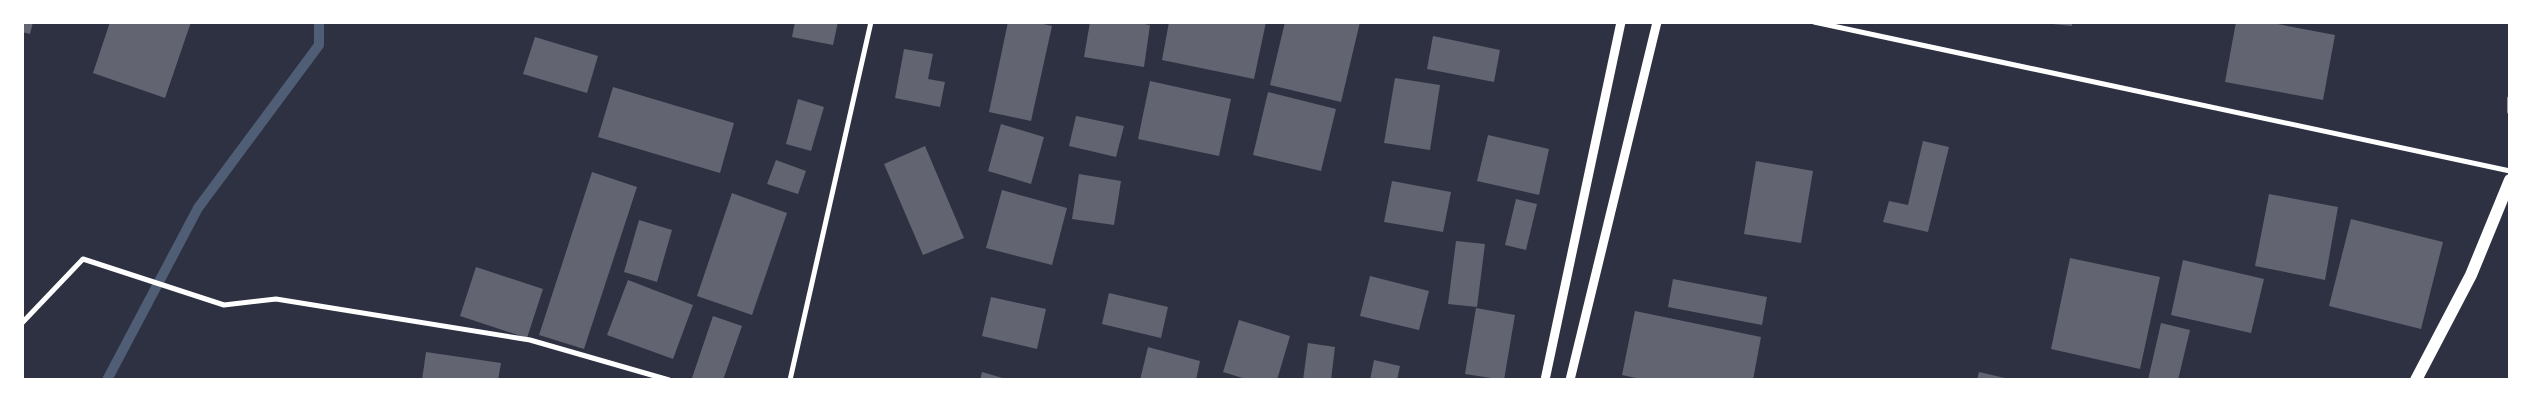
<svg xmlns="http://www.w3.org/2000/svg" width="2532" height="402" font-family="'Archivo Narrow',sans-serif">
	<rect width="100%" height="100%" fill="#2d3142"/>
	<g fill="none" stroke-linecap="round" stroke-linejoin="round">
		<path stroke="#4f5d75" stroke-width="10" d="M107 380 198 208 319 45V22"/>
	</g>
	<path fill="#626471" d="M22 22H33L30 34 22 32Z
		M110 22H191L165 98 93 73Z
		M795 22H838L833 45 792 37Z
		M1008 22H1035L1052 26 1031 121 989 112Z
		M1090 22H1133L1150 25 1144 67 1084 57Z
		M1169 22H1266L1254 79 1162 60Z
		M1285 22H1360L1341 102 1270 85Z
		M2033 22H2072V26Z
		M2236 22H2267L2335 35 2323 100 2225 82Z
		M1433 36 1500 50 1494 82 1427 69Z
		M535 37 598 56 587 93 523 74Z
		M904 49 933 54 928 79 945 82 940 107 895 98Z
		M1395 78 1440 85 1430 150 1384 143Z
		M1150 81 1231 99 1219 156 1138 139Z
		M613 87 734 123 720 173 598 137Z
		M1268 92 1336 109 1321 171 1253 155Z
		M798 99 824 107 811 151 786 144Z
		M1076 116 1124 126 1116 157 1069 146Z
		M1001 124 1044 137 1031 184 988 171Z
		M1488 135 1549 149 1539 195 1477 181Z
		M1923 141 1949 147 1928 232 1883 222 1889 201 1908 205Z
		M925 146 964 238 923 255 884 164Z
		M776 160 806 171 798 194 767 184Z
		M1756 161 1813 171 1801 243 1744 234Z
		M592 172 637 187 584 349 539 335Z
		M1079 174 1121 181 1114 225 1072 219Z
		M1392 181 1451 192 1443 232 1384 222Z
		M1002 190 1067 208 1052 265 986 248Z
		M732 193 787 213 752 315 697 296Z
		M2269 194 2338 207 2325 280 2255 266Z
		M1516 199 1537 204 1526 250 1505 245Z
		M2351 219 2443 242 2421 329 2329 306Z
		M639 220 672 230 657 282 624 272Z
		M1456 241 1485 244 1477 307 1448 304Z
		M2070 258 2160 277 2140 369 2051 349Z
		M2183 260 2264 279 2251 333 2171 315Z
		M476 267 543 289 527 338 460 316Z
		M1370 276 1429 291 1419 330 1360 316Z
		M1673 279 1767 297 1762 325 1668 307Z
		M628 280 693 305 673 359 607 335Z
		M1109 293 1168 307 1161 338 1102 324Z
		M991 297 1046 309 1037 349 982 336Z
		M1476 308 1515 315 1504 380 1465 374Z
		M1635 311 1761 337 1753 380H1645L1622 375Z
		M713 316 742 326 723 380H696L692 378Z
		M1239 320 1290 336 1277 380H1249L1223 372Z
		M2161 323 2190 330 2178 380H2148Z
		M1308 343 1335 347 1331 380H1303Z
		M1148 347 1200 361 1196 380H1140Z
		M426 352 501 363 498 380H422Z
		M1374 360 1400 366 1397 380H1370Z
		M982 372 1006 379V380H980Z
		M1979 372 2009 379V380H1977Z"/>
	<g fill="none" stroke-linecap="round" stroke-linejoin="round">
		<path stroke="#fff" stroke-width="5" d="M1814 22 2510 171
			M2510 98V112
			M22 323 83 259 224 305 276 299 530 340 669 380
			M790 380 871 22"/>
		<path stroke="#fff" stroke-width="9" d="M1545 380 1621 22
			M1570 380 1657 22"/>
		<path stroke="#fff" stroke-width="12" d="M2416 380 2471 275 2510 180"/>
	</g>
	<rect width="2532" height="402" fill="none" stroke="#ffffff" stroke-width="48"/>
</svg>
